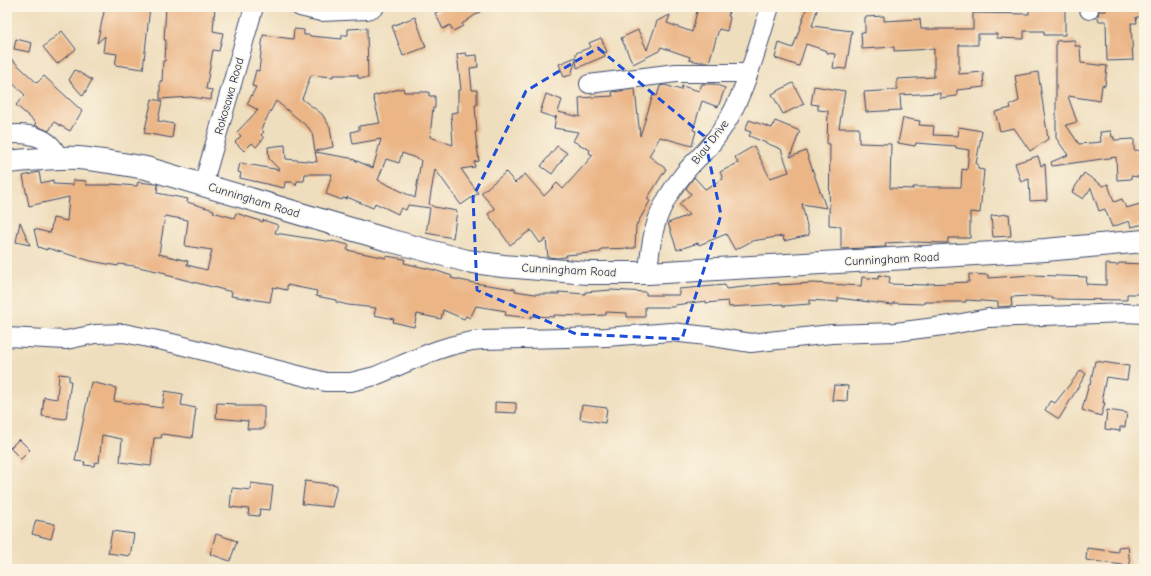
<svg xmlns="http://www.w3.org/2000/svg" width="1151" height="576" font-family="'Comic Neue',sans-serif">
	<rect width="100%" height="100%" fill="#fcf5e5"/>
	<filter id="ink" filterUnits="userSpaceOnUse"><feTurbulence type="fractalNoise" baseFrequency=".025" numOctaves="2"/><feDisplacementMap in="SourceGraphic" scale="8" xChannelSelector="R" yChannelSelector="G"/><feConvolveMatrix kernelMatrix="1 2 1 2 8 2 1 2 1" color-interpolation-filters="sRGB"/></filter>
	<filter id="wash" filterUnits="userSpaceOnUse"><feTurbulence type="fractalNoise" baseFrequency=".012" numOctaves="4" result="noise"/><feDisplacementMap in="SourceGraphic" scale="16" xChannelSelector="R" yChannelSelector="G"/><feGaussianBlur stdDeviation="0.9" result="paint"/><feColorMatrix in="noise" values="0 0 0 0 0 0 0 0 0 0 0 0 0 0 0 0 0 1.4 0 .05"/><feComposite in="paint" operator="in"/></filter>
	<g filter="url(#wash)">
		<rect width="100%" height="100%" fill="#efdebd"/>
		<g id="blocks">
			<path fill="#ebb586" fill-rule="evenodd" d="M105 7 113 9V7H150L143 69 115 65 117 54 103 52 105 36 97 43Z
				M166 7H215L213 31 223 33 219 51 213 50 206 89 212 90 211 100 191 97 160 99V81H162L163 61H165L166 40H164Z
				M437 7H487L462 24 463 26 453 31 450 25 443 29 435 13 439 11Z
				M698 7H719L729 10 728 16 730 17 727 31 719 29 709 62H700L689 60 690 57 661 47 659 51 633 64 621 38 638 30 647 50 657 21 670 15 667 23 692 32Z
				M807 7H818L812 26 852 31 846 69 833 68 835 54 827 53V51L806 44 799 66 775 58 779 43 793 48Z
				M1029 7H1065V35H1044V31H1024V39L997 38V34H978V45H959V74L983 72 984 87 957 90V96L940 98V93L900 95 901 110 866 112 864 92 897 90V79L934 77V49L894 51V47L862 49 861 32 865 33V17L884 16V21L920 19 921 29H973V13L1029 14Z
				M1106 7H1141V17H1136L1137 23H1131L1133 60 1107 61 1106 21H1098L1099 11H1106Z
				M415 17 426 47 403 56 392 26Z
				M367 28 368 78H358V75H333V77L311 75 302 99 322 114 330 127 333 147 315 151 312 133 308 127 276 101 261 129 264 132 261 135 264 138 256 147 252 143 244 151 235 142 241 136 237 132 258 110 247 104 256 87 252 86 256 70 259 71 263 35 293 39 294 29 304 30V35H310V36L342 39V35H348V29Z
				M62 31 76 49 57 64 43 47Z
				M601 38 607 52 604 53 605 56 577 68 576 59 571 75 564 77 559 64 576 57V53L591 47 589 43Z
				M16 39 32 43 30 52 14 49Z
				M1075 40V46H1080L1081 63 1107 66 1105 86 1102 85 1100 101 1068 96 1077 122 1066 125 1079 144 1101 142 1100 132 1111 131 1112 137H1114V140L1134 139V150L1144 151V178L1131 176V179L1117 180 1116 157 1052 166 1051 162 1068 155 1056 138V41Z
				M466 53 467 56 477 55 478 67 470 68 472 90H477V105H475L477 132H475L479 161 474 162 475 167 461 169 478 193 461 205 435 169 429 204 434 207 457 211 453 238 426 233 430 208 408 205 406 210 401 208 398 214 375 203 373 208 347 197V199L343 198 342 200 326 194 332 174H305L304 181H297L296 186 293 182H285L284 188 240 178 241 173 238 172 240 163 280 170 269 159 268 147 285 145 286 159 317 162 315 152 350 158 373 168 381 139 353 144 351 132 359 130V126L380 123 373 96 403 88 404 92H429V96H435V108H433L430 137 453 145 451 113 458 112V90H461L457 54ZM402 153 421 160 415 198 378 180 386 159 399 163Z
				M7 55 37 83 44 76 82 111 70 131 54 122 49 131 34 125 36 123 16 105 25 95 7 78Z
				M75 70 92 80 83 96 69 80Z
				M1038 72 1048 139 1030 151 1014 128 1000 131 995 112 1011 108 1010 105 1019 101 1015 76Z
				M793 83 804 104 783 114 772 94Z
				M702 84H714L725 88 718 107 702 101 693 130 696 131 692 146 660 137 649 156 666 169 647 199 650 201 636 226 635 248 601 249V252L566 255V257L557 258 548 257 546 239 540 243 531 230 510 245 488 214 495 209 481 193 506 172 515 183 525 174 544 196 557 183 563 189 593 155 589 153 590 150 573 141 578 132 554 128 556 116V118L540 113 546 94 562 100 558 112 580 117 579 98 613 96 612 92 635 89 640 136 653 95 657 96 660 86 665 85 681 90 682 86 699 91Z
				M814 86 845 91 839 128H859V143L891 144 890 188 913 189V187H961L962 169 967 170 969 150 956 148V146L916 143 915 146 898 143 903 118 920 121 919 125 934 126 933 135 958 136 959 127 982 131 976 164H978V169L984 170 980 213 970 212V238H948V243L909 242 885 243 886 247 841 249V226L829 225 830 144H827L828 111 818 110V105L811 104Z
				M152 99 162 101 158 121 174 124 172 138 144 133Z
				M749 120 772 128 775 121 800 131 790 157 806 151 826 208 802 204 809 235 784 241 783 236 752 241 735 250 726 234 699 245 698 243 677 250 668 223 689 215 679 204 691 194 686 188 694 177 705 189 723 179 720 172 738 163 735 157 754 146 770 178 789 172 781 149 749 136 751 132 745 130Z
				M557 146 567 153 552 174 541 166Z
				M1038 156 1041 166 1045 164 1047 200 1030 201 1029 179 1021 182 1015 163Z
				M39 172 41 183 53 180V184L73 185V180L86 181V185H111V184L137 186 138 182 156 184H158L157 193 188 199 187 202 214 210 213 212 234 218 236 213 263 222V220L278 225 275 233 332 242V241L349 245 347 250 386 258V256L405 259 404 263 434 270 452 276 451 278 474 283 515 289V291L535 294H559V292L585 294V292L611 290 646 292V295H679V289L725 285 726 289 779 283V285L813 283 861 286 862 277 878 279 879 275 890 277 889 284 927 285V284L969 282V274L988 275V278L1031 275 1087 277 1086 284 1106 285V264L1118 265 1119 263 1144 264V294H1127V300L1052 299V297L1031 296 1011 297 1012 306 998 307V302L966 300V302H924V304L893 303V305L838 298V302L810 300V304L783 306V304L729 307 728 301 706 303V301L675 305V307H645V317H627V313L606 312V315L583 316 554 315V317L531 316V318L505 315 506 311 476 306 470 318 466 316 464 319 443 310 441 319 417 314 414 327 393 322 394 319 374 315 376 308 348 305 336 302V300L316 296 317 291 287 285V290L273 287 270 302 231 296 232 292 166 275V273L134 266 119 264 118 266 91 261 47 248V250L38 247 34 229 50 233 53 218 67 221 69 197 29 206 23 176ZM165 216 188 220 185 246 212 250 207 270 187 265 188 261 159 254Z
				M1084 173 1103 186 1108 184 1114 202 1122 199 1126 208 1144 203V224L1131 227 1129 221 1112 227 1105 209 1099 211 1091 188 1083 199 1072 192Z
				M1009 214 1011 236 993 237 991 216Z
				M20 222 30 245 16 242Z
				M1095 361 1129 366 1127 380 1106 377 1102 397 1104 398 1103 403H1105L1101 416 1082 410 1089 384 1090 385Z
				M1081 370 1086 374 1059 419 1045 410 1050 401 1055 403Z
				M59 374 69 375V381H71L66 419 42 416 44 397 57 399Z
				M91 382 116 388 114 401 162 408 165 391 183 394 181 405 196 408 192 438 162 434 161 438H154L151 466 120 462 122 439 102 435 99 463 95 462 94 466 84 465 85 462 75 461Z
				M834 385 848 386 847 401 832 400Z
				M495 402 516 403V413L495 412Z
				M217 403 236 404 235 406H264V429H247L248 421 216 418Z
				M582 405 607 408 605 423 580 419Z
				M1107 410 1127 413 1125 427H1120V431L1105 429Z
				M19 439 30 450 21 459 10 448Z
				M305 481 337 485 332 507 302 504Z
				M251 483 273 486 270 510 260 509 259 516 248 515 249 509 230 507 232 488 251 490Z
				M36 520 55 524 51 539 32 534Z
				M112 531 134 534 130 556 108 553Z
				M216 534 237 541 230 561 210 554Z
				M1128 546 1130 566 1086 560 1087 548 1118 552V547Z"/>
		</g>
	</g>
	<g filter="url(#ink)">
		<use href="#blocks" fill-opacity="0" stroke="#3b496c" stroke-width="1"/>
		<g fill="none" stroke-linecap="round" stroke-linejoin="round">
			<g stroke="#3b496c" stroke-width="20">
				<path id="minor" d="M300 7 321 12 367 10 375 7
					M1089 10V7
					M589 84 676 73H748
					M7 135C26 132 53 136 58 159
					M203 185 254 7
					M648 273C651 232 657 207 683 175 690 165 700 157 708 148 716 139 723 128 729 118 748 84 758 44 770 7
					M7 337 66 340 95 334 124 333 172 343 326 382H351L375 376C410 362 444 343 482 340L606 337 671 332 707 336 751 343 831 334 896 332 951 325 988 318 1125 313 1144 314"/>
			</g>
			<g stroke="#3b496c" stroke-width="24">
				<path id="major" d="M7 162C30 160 54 157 78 158 101 160 123 164 146 168L388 240 467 261 503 266 588 273H648L1045 250 1144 241"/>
			</g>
			<use href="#minor" stroke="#fff" stroke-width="18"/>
			<use href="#major" stroke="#fff" stroke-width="22"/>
		</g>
	</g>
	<path fill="none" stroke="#1d4ed8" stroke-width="3" stroke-dasharray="8 5" stroke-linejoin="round" d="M598 48 704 136 721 215 682 339 576 334 477 290 473 197 526 91Z"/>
	<g text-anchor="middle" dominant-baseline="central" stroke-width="3" stroke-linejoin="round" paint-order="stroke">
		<g font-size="12" fill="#1b2f5e" stroke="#fcf5e5">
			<text transform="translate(229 96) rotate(-74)">Rokosawa Road</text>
			<text transform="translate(710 142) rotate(-52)">Biau Drive</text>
			<text transform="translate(254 200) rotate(17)">Cunningham Road</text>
			<text transform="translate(892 259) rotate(-3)">Cunningham Road</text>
			<text transform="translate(569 270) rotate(3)">Cunningham Road</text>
		</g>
	</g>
	<rect width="1151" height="576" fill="none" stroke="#fcf5e5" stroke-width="24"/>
</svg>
